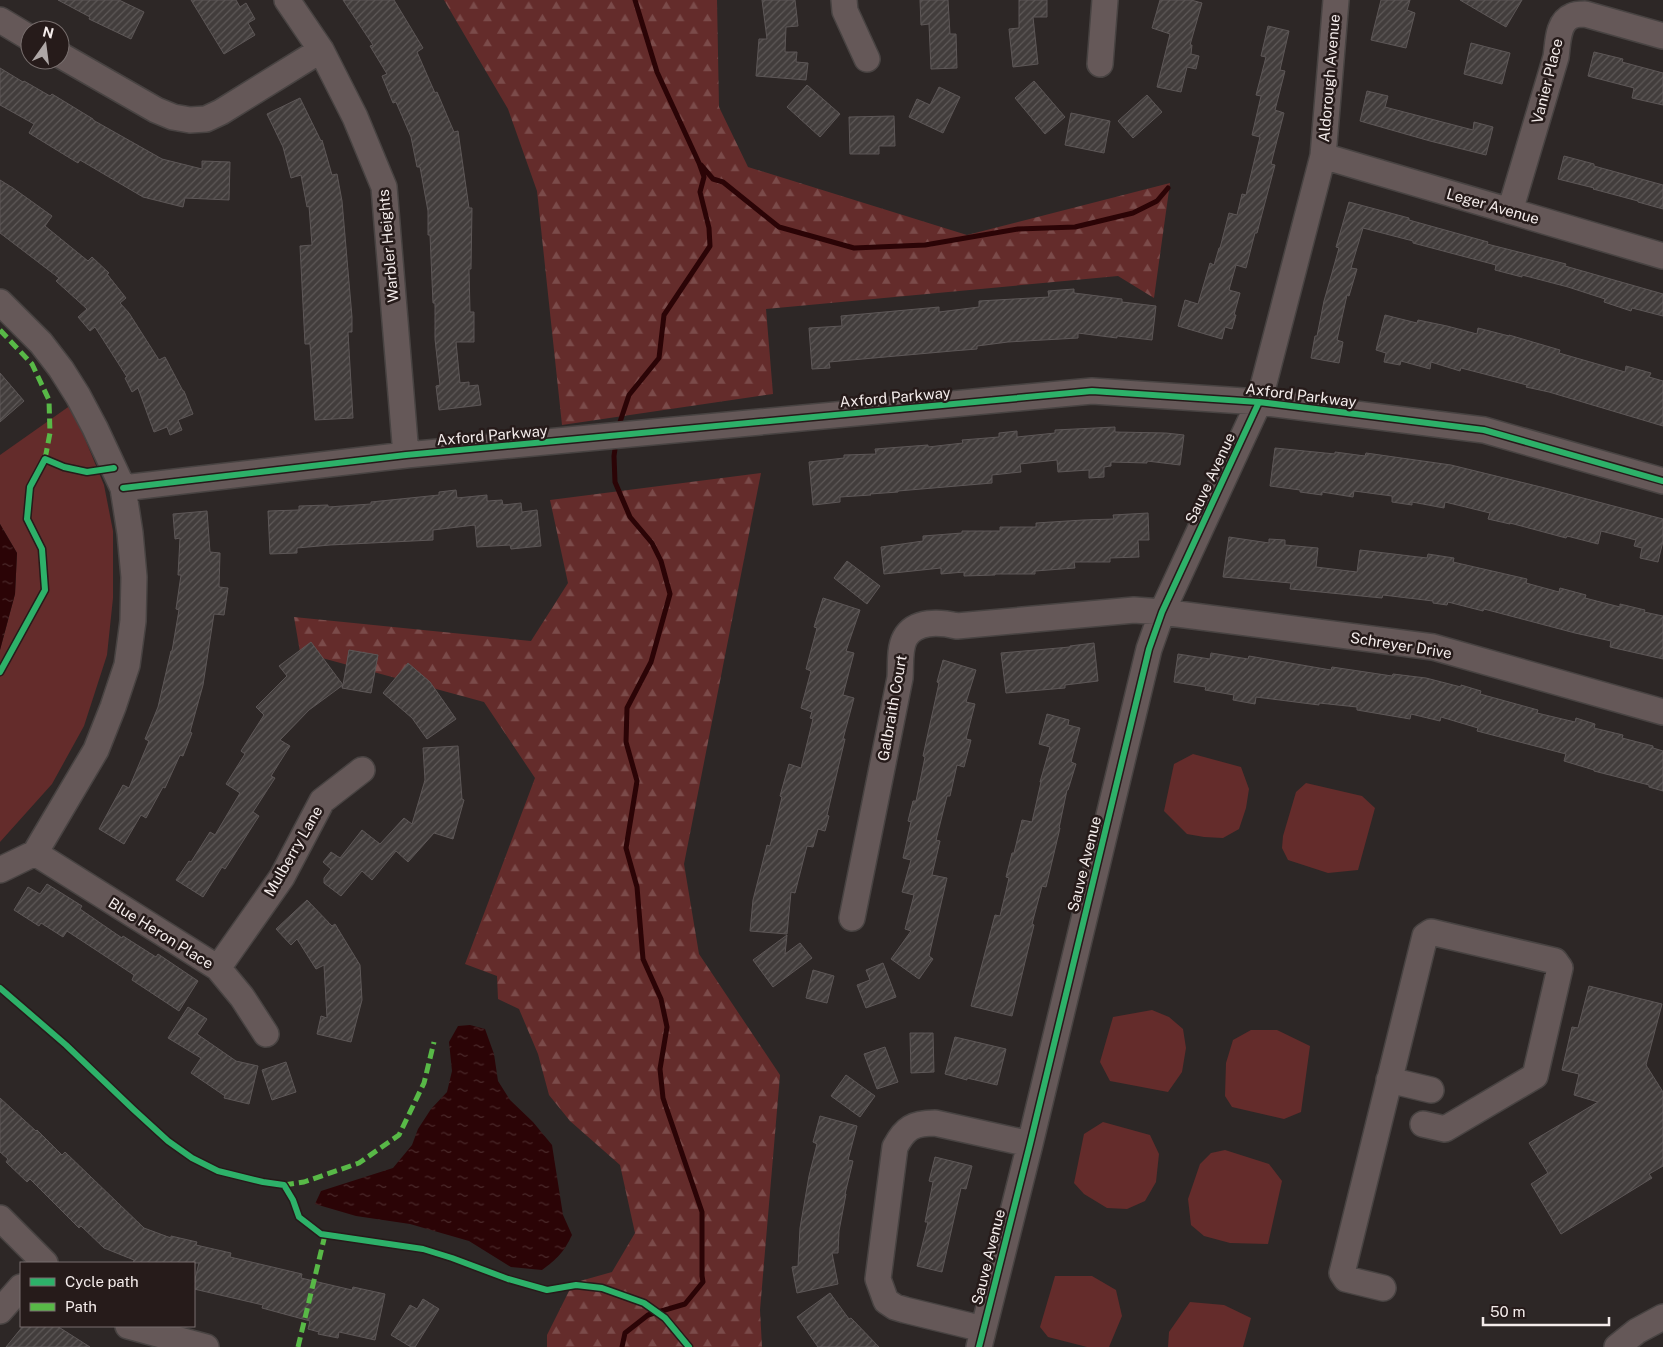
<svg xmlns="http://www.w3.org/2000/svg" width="1663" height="1347" font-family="'Public Sans',sans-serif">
	<defs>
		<pattern id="forest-firs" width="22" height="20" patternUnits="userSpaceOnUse" patternTransform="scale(1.25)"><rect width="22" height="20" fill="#642c2b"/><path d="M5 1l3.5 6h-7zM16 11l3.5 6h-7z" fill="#7b4b4a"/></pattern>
		<pattern id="water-ripples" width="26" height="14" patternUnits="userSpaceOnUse" patternTransform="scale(1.25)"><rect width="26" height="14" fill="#2b0406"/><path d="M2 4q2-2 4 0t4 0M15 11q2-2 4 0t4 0" fill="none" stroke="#4a292a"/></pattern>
		<pattern id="building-hatch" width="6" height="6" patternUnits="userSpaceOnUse" patternTransform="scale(1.25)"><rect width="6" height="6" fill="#423d3c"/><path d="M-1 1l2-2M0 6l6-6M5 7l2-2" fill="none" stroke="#5e5958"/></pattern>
	</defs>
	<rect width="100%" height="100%" fill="#2d2726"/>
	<path fill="url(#forest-firs)" d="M444 0H717L719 107 748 167 967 235 1170 183 1154 298 1118 276 766 309 773 394 562 425 537 191 508 109Z
		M761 473 684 864 699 954 780 1075 760 1310 762 1347H547V1335L573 1283 612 1272 635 1233 620 1165 570 1121 549 1095 538 1054 519 1009 498 999 497 976 465 964 535 778 484 702 300 652 294 617 531 641 568 583 550 500Z"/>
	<path fill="#642c2b" d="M71 405 104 485 113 531V598L107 655 84 726 52 784 0 842V650L15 594 17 553 0 524V455Z
		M1193 754 1241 767 1249 789 1246 808 1239 829 1223 838 1204 837 1187 834 1164 811 1174 764Z
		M1306 783 1362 796 1375 808 1358 870 1328 873 1288 860 1282 848 1283 836 1296 792Z
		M1152 1010 1169 1017 1183 1029 1186 1048 1182 1072 1168 1092 1110 1081 1100 1062 1113 1017Z
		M1251 1030H1277L1310 1046 1301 1112 1284 1119 1232 1107 1225 1096 1226 1063 1233 1040Z
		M1103 1122 1150 1135 1159 1154 1156 1182 1145 1201 1127 1209 1107 1208 1084 1194 1074 1183 1084 1134Z
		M1225 1150 1269 1164 1282 1181 1268 1244 1230 1243 1204 1236 1191 1225 1188 1199 1200 1164 1211 1153Z
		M1055 1276H1092L1116 1290 1122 1316 1109 1347H1087L1048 1337 1040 1327Z
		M1190 1302 1224 1305 1251 1318 1243 1347H1168L1169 1332Z"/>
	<path fill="url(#water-ripples)" d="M0 524 17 553 15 594 0 650Z
		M470 1025 485 1029 494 1054 498 1081 510 1100 533 1122 552 1145 563 1215 572 1235C564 1252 557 1259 542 1270L511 1267 469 1241 410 1224 356 1216 315 1204 321 1191 393 1168 412 1145 418 1129 431 1109 447 1092 452 1071 449 1042 458 1026Z"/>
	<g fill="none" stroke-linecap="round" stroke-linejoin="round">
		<path stroke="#2b0406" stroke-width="5" d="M701 165 713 179 723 182 779 227 854 248 925 245 1018 229 1075 227 1133 213 1157 201 1168 188
			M618 428 629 395 659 358 664 315 710 246 709 228 700 192 704 177 699 163 657 72 635 0
			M616 442 614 456 615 482 630 517 652 543 661 561 670 594 651 662 627 708 626 742 637 781 626 848 637 887 643 959 661 999 667 1027 660 1069 663 1098 702 1212V1276L703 1282 685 1304 648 1315 625 1333 622 1347"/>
	</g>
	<path fill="url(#building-hatch)" stroke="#5d5757" d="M58 0H119L144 12 131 39 89 19 90 17Z
		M191 0H236L240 7 246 3 255 19 248 23 255 35 224 54Z
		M343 0H394L423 48 417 52 435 93 437 92 454 132 458 131 469 208H472L471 269H469L470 312H474V342H456L460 383 469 382V386L478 385 481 405 439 410 436 386 440 385 435 339V303H433L430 235H428V211L420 167H417L411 137 396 102 393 103 382 76 387 74 370 46 373 45Z
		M762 0H795L798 26 786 27 785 52H797L796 62 808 63 806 80 756 76 759 39H767Z
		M920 0H948L950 34H956L957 68 931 69 929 24 921 25Z
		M1019 0H1047V17H1033L1038 64 1013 67 1009 29 1019 28Z
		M1160 0H1191L1202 3 1190 45H1192L1191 54 1199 56 1196 69 1187 67 1181 92 1157 87 1170 34 1152 28Z
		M1381 0H1410L1407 10 1415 13 1406 48 1371 40Z
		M1460 0H1522L1506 27Z
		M1268 26 1289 31 1280 70 1285 71 1275 110 1284 113 1271 164 1275 165 1257 233H1255L1246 268 1236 265 1229 290 1240 293 1234 315H1236L1232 329 1225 327 1222 339 1178 326 1185 300 1198 304 1210 263 1214 265 1219 248H1220L1229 213 1237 215 1242 194 1246 195 1260 137 1252 135 1261 96 1256 95 1266 57 1261 56Z
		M1471 43 1510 53 1502 84 1464 74Z
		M1594 52 1623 59 1622 62 1663 73V105L1632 98 1634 88 1588 76Z
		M0 68 23 82 24 81 50 96 52 94 93 119V120L162 159 202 169V161L230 162 229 200 185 198 183 207 143 197 80 160 78 163 55 149 29 133 34 124 0 105Z
		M1034 81 1065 117 1045 134 1015 98Z
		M807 85 840 114 820 137 787 107Z
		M939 87 960 97 943 133 909 117 917 99 930 105Z
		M1367 91 1388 96 1385 107 1473 130 1474 122 1493 127 1486 155 1430 141 1360 121Z
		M1147 95 1162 112 1133 138 1118 121Z
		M300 98 321 141 322 140 332 175 337 174 342 201 352 317V332H348L353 418 315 420 310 344H305L300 246 312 245 309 206 307 207 301 175 291 178 283 147 267 114Z
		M1071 113 1110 121 1104 153 1065 145Z
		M894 116 895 146H879V154H850L849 117Z
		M1564 156 1594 164V166L1663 185V209L1638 202V201L1593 189 1594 188 1558 179Z
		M0 180 13 188 52 216 45 226 88 261 92 257 109 273 107 274 126 298 120 303 129 313 159 360 165 357 183 391H184L193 414 178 420 182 430 170 435 167 427 154 432 138 388 132 392 125 378 127 377 95 327 90 331 78 317 87 309 56 281 59 278 0 233Z
		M1349 202 1409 218V220L1488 242 1487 244 1566 264 1565 266 1663 294V316L1632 308 1631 311 1604 302 1605 299 1568 287 1522 275V277L1495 270 1496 265 1413 243V241L1363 228 1351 268 1357 269 1349 296 1347 295 1337 340 1343 342 1339 363 1311 358 1315 336H1317L1324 301 1339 248 1336 247Z
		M1074 289V293L1122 299V302L1156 306 1152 340 1117 336V338L1078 333V338L1008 342 977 346V349L952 351 829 362 830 368 812 369 809 328 842 326 841 316 939 307V312L979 307V301L1049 297 1048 291Z
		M1385 315 1417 323 1418 320 1447 326 1477 334 1478 328 1509 336V335L1560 350 1559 353 1625 372 1626 366 1651 373 1649 377 1663 381V426L1549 392 1526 387 1527 385 1461 368 1460 371 1431 362 1430 369 1401 361 1400 365 1384 362 1386 353 1376 350Z
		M0 373 24 401 0 422Z
		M1115 427V432L1166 433 1184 435 1180 465 1147 461V463L1111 462V466L1104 467V477L1089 478V470L1058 472 1057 460 1020 464 1021 472 992 475V483L898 491V492L870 494 871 495 840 497V502L813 505 809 462 844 458V455L876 454 875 449 928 445V447L963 443 962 440 999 437V433L1017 431V437L1055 433V430Z
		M1275 448 1335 454V452L1365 456 1366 453 1451 465 1545 488 1663 519V541L1658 562 1640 558 1642 548 1634 546 1636 540 1601 531 1598 544 1567 536 1566 538 1510 523V524L1488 519 1490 513 1445 502 1444 508 1412 502V505L1392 502V496L1354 491 1353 497 1322 492V495L1300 492V490L1270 486Z
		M456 490 457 498 487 495V501L502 500 503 505 521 503 522 512 537 510 541 546 511 549 510 545 477 547 475 525 433 530V540L330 545 297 548V553L270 554 268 511 299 510V506L328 505V507L371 504V502L439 495V492Z
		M207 511 210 552 220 553 219 587 228 588 224 615 214 614 203 685 190 732 192 733 183 756 180 755 165 788 163 787 146 818 141 815 124 844 99 829 123 785 129 788 149 741 145 739 158 707 171 651H172L179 610 176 609 181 575H178L180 538 175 539 173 514Z
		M1148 513 1149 540H1138L1139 557 1110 558V562H1074L1075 568 1035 571V574H995V575L964 576V572L941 574V568L884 574 881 547 923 541V536L962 533V531H1000V527H1036V523L1083 520 1114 519 1113 515Z
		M1229 537 1269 543V539L1285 540V545L1318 548 1316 567 1357 572 1360 550 1427 558 1428 554 1454 558 1453 562 1527 579 1526 583 1559 592 1560 588 1586 595 1585 598 1620 607V604L1645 610 1644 612 1663 616V659L1610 647 1611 641 1575 633 1484 609 1483 611 1448 602 1447 605 1433 603V601L1383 595 1382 598 1290 589 1291 583 1223 577Z
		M847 561 880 586 867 604 834 578Z
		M823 598 860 610 846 651 854 653 843 695 854 698 843 739H845L827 815 829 816 825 831 818 829 813 847 807 846 795 893 791 892 787 934 750 931 753 900 767 845 770 846 782 797 780 796 789 764 801 768 813 719 810 718 812 712 801 708 811 671 806 669 817 628 814 627Z
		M311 642 343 685 349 650 378 655 371 693 342 688 343 685 309 710 280 740 290 746 271 776 275 778 253 812 259 816 225 869 222 867 203 897 176 880 189 861 191 862 210 832 215 835 240 793 226 784 245 754 241 751 264 715 256 707 287 676 279 666Z
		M1094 643 1098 681 1065 685V688L1006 693 1001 653 1070 647V646Z
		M1211 653 1248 659 1249 656 1331 670 1332 667 1392 676 1393 674 1426 678 1461 687V685L1481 691 1480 694 1538 710 1537 713 1575 722 1576 718 1595 724 1594 728 1623 735 1622 738 1653 746V748L1663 751V791L1649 787V785L1594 771V770L1564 761 1566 754 1477 731 1478 728 1441 717 1440 721 1411 714 1410 719 1357 710V707L1319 703V705L1256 697 1255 704 1233 700 1234 695 1205 690 1206 687 1174 682 1178 654 1210 659Z
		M943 660 976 670 966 702 975 704 966 739 971 740 964 767 957 765 950 796H947L936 840 940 841 932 875 947 878 929 956 933 959 919 979 891 959 911 931 905 929 914 895 902 892 911 860 903 858 911 822 908 821 913 801H916L925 757 923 756 939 683 937 682Z
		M408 663 430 682 456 719 427 739 412 718 383 693Z
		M1047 714 1069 720 1068 725 1080 728 1071 762 1076 764 1068 790H1067L1059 828H1060L1046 887 1042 886 1032 924 1034 925 1012 1016 971 1006 995 915 1000 916 1009 878 1006 877 1012 853H1014L1022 820 1032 822 1041 782H1040L1050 747 1039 744Z
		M458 746 462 799 464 800 453 839 434 833 408 862 396 851 372 880 362 871 341 896 324 883V878L331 869 323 862 331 852 340 858 362 830 380 844 404 818 412 824 425 780 423 748Z
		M47 884 82 906 80 909 122 938 123 936 156 957 158 954 198 981 179 1011 132 980 134 975 67 931 63 937 41 923 39 926 14 910 28 887 40 894Z
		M307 900 332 926 335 924 360 965 362 1000 351 1042 317 1034 321 1016 327 1018 324 965 316 969 297 939 291 945 276 929Z
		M787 935 785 954 800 943 812 958 773 987 753 960Z
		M883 963 896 997 866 1008 857 985 870 980 866 970Z
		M813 970 834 976 827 1003 806 998Z
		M1589 986 1662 1004 1646 1065 1663 1092V1166L1649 1174 1652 1178 1561 1234 1531 1184 1548 1173 1529 1143 1598 1102 1574 1095 1579 1074 1562 1070 1572 1027 1578 1028Z
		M188 1007 207 1019 197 1034 236 1061 258 1066 249 1104 224 1098 225 1096 191 1073 201 1058 168 1038Z
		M910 1033H933L934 1072 911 1073Z
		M955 1037 1006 1049 997 1085 967 1078V1080L945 1074Z
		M885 1047 898 1082 877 1089 864 1054Z
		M286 1062 296 1092 272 1100 262 1070Z
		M846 1075 875 1096 860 1117 831 1096Z
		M0 1098 36 1131 37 1130 62 1155 65 1152 144 1228 171 1238V1236L197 1242 196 1245 231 1253 230 1257 302 1274 301 1278 352 1290 353 1287 385 1294 375 1340 339 1332 338 1338 318 1334 319 1332 308 1329 310 1321 262 1308 263 1305 194 1289V1283L199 1263H133L134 1260 104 1248 81 1226 79 1228 30 1179 27 1182 6 1162 8 1159 0 1152Z
		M820 1116 857 1126 848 1160 853 1161 845 1194H846L839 1231 838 1253H832L838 1284 797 1293 792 1267 798 1266 800 1228 809 1176 817 1144 813 1142Z
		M935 1157 972 1166 966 1189 961 1188 942 1272 917 1266 928 1222H925L933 1182 929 1181Z
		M830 1293 849 1319 851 1318 879 1347H818L797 1317Z
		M423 1299 439 1309 415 1347H411L391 1335 410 1305 417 1309Z
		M23 1326H57L90 1347H6Z"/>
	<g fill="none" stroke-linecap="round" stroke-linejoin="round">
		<g stroke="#484342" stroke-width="28">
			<path id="minor" d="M287 0 321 50 355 117 384 187 406 455
				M844 0 845 11 867 59
				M0 20 30 38
				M60 55 156 110 173 117 190 120 206 119 221 112 321 50
				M1100 64 1105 0
				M1323 156 1663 256
				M1510 211 1556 57C1558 44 1557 22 1572 16 1576 14 1581 14 1585 14L1663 36
				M0 302 41 343 61 369 78 396 95 428 123 488 130 533 134 577 133 621 127 665 113 707 96 750 35 853 0 870
				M123 488 406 455 1092 391 1259 402 1484 430 1663 481
				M35 853 218 968 242 997 266 1034
				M852 918 900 678C901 666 899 649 905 638 915 620 940 622 957 626L1134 610 1162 612 1433 647 1663 712
				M218 968 282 877 322 801 362 770
				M1389 1080 1431 1090
				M0 1218 45 1263
				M1383 1288 1346 1279 1342 1273 1425 936 1431 932 1555 961 1560 968 1535 1076 1445 1129 1423 1124
				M0 1311 21 1287
				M128 1326 206 1347
				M983 1329 905 1310 895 1307 886 1301 878 1279 895 1147C905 1128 913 1123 935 1123L1030 1144
				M979 1347 1030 1144 1149 649 1162 612 1259 402 1323 156 1336 0
				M1617 1347 1637 1331 1663 1317"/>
		</g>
		<use href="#minor" stroke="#655858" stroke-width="25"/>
		<path stroke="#58b947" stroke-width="5" stroke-dasharray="10 5" stroke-linecap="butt" d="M0 330 32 364 49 400 50 433 45 459
			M284 1185 304 1182 359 1163 399 1135 424 1083 434 1042
			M298 1347 325 1235"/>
		<g stroke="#261b1a" stroke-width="9">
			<path id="cycleway" d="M123 488 406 455 1092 391 1259 402 1484 430 1663 481
				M0 672 45 590 42 549 27 519 30 487 45 459 64 467 87 472 114 468
				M0 988 66 1045 133 1109 168 1141 192 1158 218 1171 263 1182 284 1185 293 1200 299 1217 321 1234 423 1249 452 1258 508 1279 547 1290 576 1285 602 1288 644 1303 665 1318 689 1347
				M979 1347 1030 1144 1149 649 1162 612 1259 402"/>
		</g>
		<use href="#cycleway" stroke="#2db169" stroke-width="6"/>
	</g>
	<g text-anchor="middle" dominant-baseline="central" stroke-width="5" stroke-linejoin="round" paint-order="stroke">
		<g font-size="15" fill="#f4eceb" stroke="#261b1a">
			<text transform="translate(1329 78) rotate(-85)">Aldorough Avenue</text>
			<text transform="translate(1547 81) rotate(-76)">Vanier Place</text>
			<text transform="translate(1493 206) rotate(16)">Leger Avenue</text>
			<text transform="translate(388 246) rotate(-95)">Warbler Heights</text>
			<text transform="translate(1301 395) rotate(7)">Axford Parkway</text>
			<text transform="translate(895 397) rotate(-5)">Axford Parkway</text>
			<text transform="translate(492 435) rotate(-5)">Axford Parkway</text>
			<text transform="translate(1210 478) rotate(-65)">Sauve Avenue</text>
			<text transform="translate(1401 645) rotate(9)">Schreyer Drive</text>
			<text transform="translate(892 708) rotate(-80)">Galbraith Court</text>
			<text transform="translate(293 851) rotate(-60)">Mulberry Lane</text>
			<text transform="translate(1084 864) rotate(-76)">Sauve Avenue</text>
			<text transform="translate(161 933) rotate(32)">Blue Heron Place</text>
			<text transform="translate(988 1257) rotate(-76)">Sauve Avenue</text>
		</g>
	</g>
	<rect x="20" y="1262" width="175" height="65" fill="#261b1a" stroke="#786f6e"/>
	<rect x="30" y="1278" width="25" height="8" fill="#2db169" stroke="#786f6e"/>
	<text x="65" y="1287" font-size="15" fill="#f4eceb">Cycle path</text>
	<rect x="30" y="1303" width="25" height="8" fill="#58b947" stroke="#786f6e"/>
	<text x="65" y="1312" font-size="15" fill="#f4eceb">Path</text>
	<g transform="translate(45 45) rotate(14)"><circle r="24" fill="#261b1a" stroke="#786f6e"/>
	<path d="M0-4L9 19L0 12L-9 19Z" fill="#aea7a6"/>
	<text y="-8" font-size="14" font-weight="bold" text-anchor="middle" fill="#f4eceb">N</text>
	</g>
	<path d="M1483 1317v8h126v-8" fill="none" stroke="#f4eceb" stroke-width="2.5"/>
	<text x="1490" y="1317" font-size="15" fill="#f4eceb" stroke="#261b1a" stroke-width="4" paint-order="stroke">50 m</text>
</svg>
